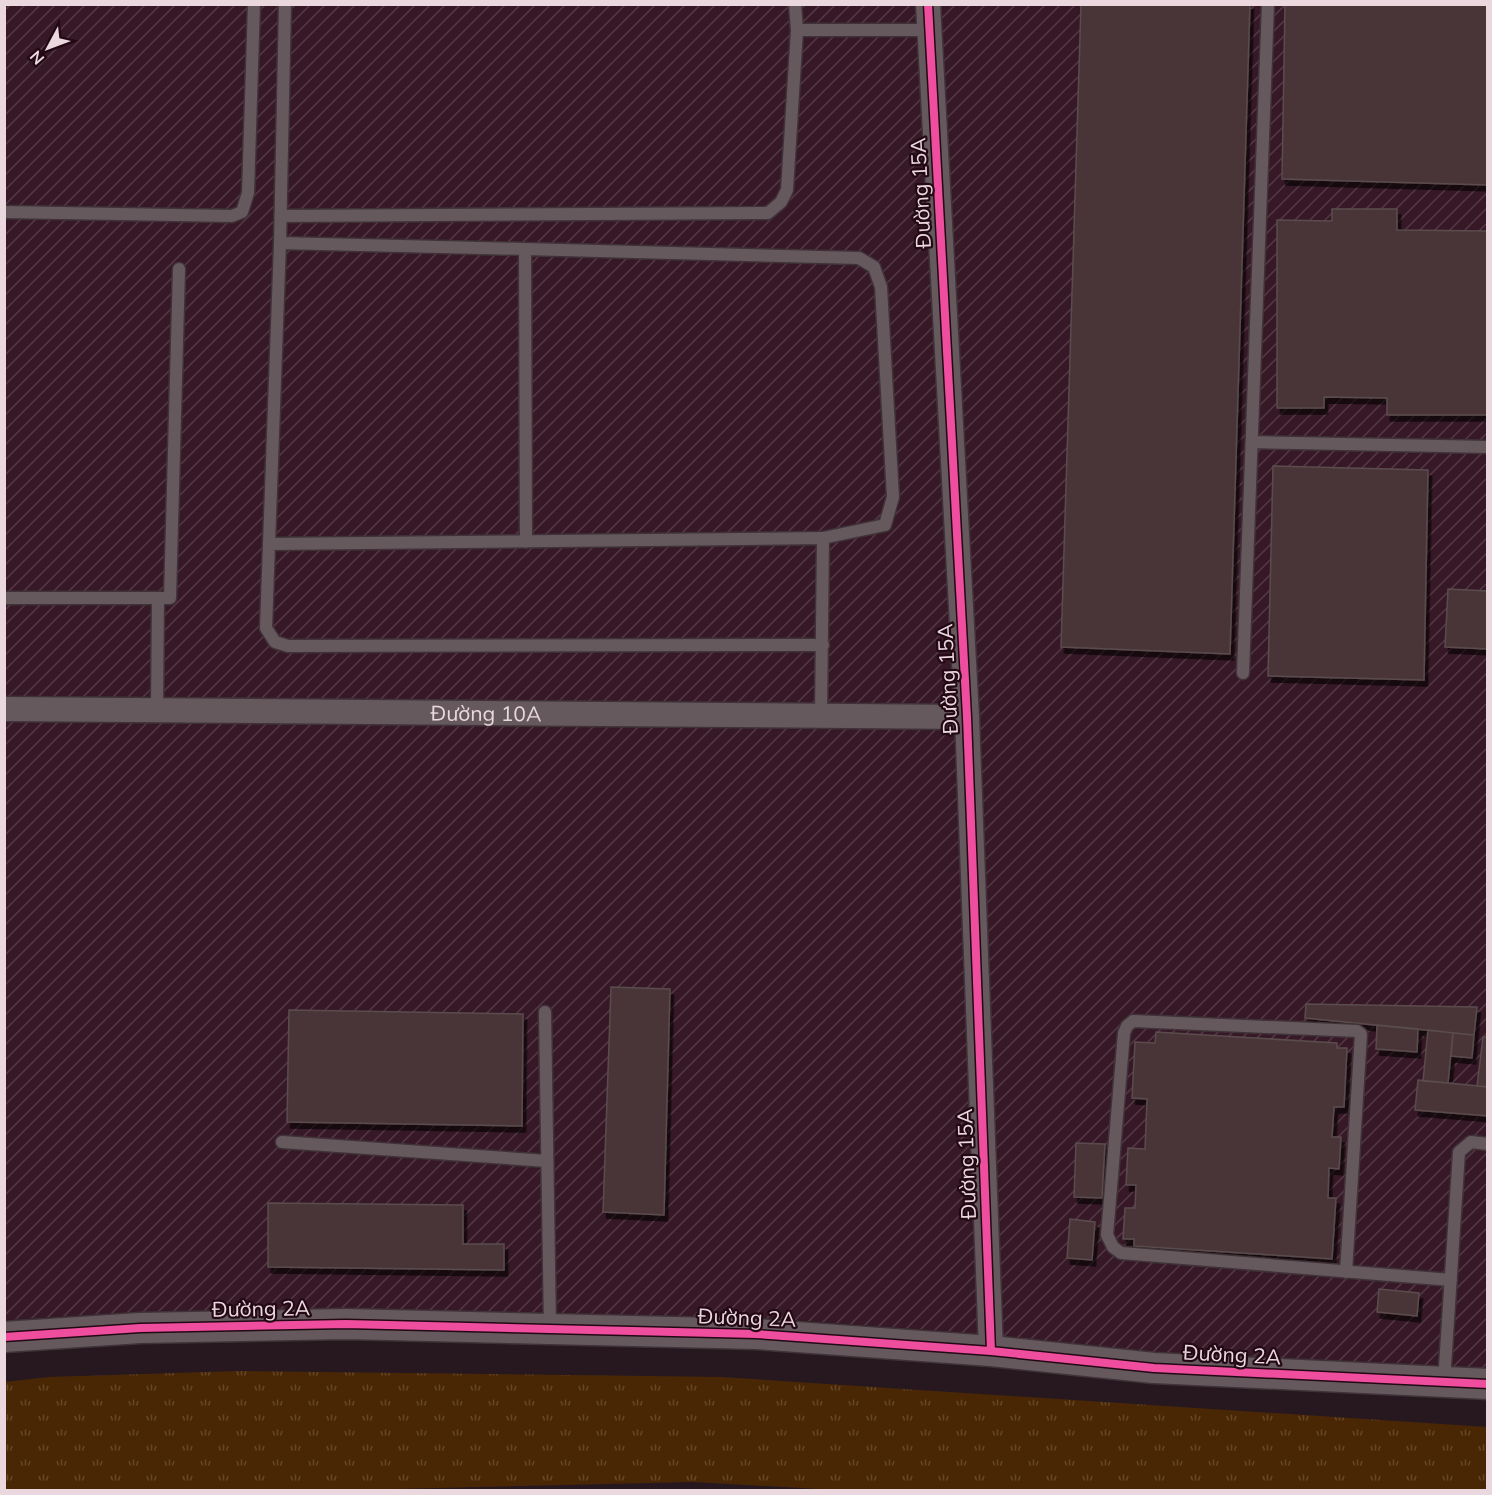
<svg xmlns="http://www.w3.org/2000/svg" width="1492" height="1495" font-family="Mulish,sans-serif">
	<defs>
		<pattern id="industrial-furrows" width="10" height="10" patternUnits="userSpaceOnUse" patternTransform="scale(1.5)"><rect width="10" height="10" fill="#371826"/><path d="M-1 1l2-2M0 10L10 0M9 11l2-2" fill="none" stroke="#543945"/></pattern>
		<pattern id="grass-tufts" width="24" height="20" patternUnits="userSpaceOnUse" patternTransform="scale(1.5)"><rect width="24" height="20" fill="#4a2704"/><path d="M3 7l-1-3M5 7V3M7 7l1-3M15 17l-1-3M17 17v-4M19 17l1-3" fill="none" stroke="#644628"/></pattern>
		<filter id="shadow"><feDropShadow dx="3.5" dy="6" stdDeviation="0" flood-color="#0009"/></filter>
	</defs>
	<rect width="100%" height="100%" fill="#27181f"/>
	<path fill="url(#industrial-furrows)" d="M5 5H1487V1368L1151 1352 980 1334 769 1318 340 1308 134 1312 5 1320Z"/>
	<path fill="url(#grass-tufts)" d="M240 1371 721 1377 1487 1427V1490H837L693 1482 351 1490H5V1382L49 1377Z"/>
	<path fill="#4a3639" stroke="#5a4c4e" stroke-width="1.5" filter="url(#shadow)" d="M1081 4H1250L1230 654 1061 647Z
		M1285 4H1488V185L1282 179Z
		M1332 209H1397V230L1488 231V415H1387V398L1324 397V408H1277V220L1332 221Z
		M1273 466 1428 470 1424 680 1268 676Z
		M1448 589 1488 591V649L1445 647Z
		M611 987 670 989 664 1215 603 1212Z
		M1306 1004 1477 1007 1474 1035 1305 1018Z
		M289 1010 523 1014 522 1126 287 1122Z
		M1377 1025 1418 1029 1417 1052 1376 1049Z
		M1428 1030 1453 1033 1448 1083 1423 1081Z
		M1156 1032 1337 1043V1048H1347L1344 1107H1334L1332 1137H1341L1339 1169 1329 1168 1328 1198H1336L1332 1259 1134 1246V1239H1123L1125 1208H1135L1136 1185H1126L1128 1148 1145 1149 1147 1099 1132 1098 1135 1042 1155 1043Z
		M1453 1033 1474 1035 1472 1058 1451 1056Z
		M1483 1037H1488V1087L1477 1086Z
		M1418 1080 1488 1087V1116L1415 1110Z
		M1076 1143 1105 1144 1102 1198 1074 1197Z
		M268 1203 463 1205V1244H504V1270L268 1267Z
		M1070 1219 1095 1222 1092 1260 1067 1258Z
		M1379 1289 1419 1293 1417 1316 1377 1312Z"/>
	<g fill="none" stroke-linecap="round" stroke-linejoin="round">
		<g stroke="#3f3338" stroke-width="15">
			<path id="service" d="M795 4 797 30
				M4 212 232 216 242 212 248 193 254 4
				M281 216 768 213 781 202 787 190 797 30H929
				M280 243 285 4
				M525 249 859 258 874 267 881 287 893 497 885 525 823 538 269 544 266 628 275 642 288 646 823 645
				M1252 442 1488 447
				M269 544 280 243 525 249 526 542
				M4 598H170L179 269
				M1243 673 1268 4
				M157 710 158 598
				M821 716 823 538
				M545 1012 550 1328
				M282 1142 547 1161
				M1346 1272 1361 1034 1357 1031 1133 1021 1127 1026 1124 1033 1107 1235 1113 1247 1121 1253 1451 1280
				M1444 1382 1459 1152 1471 1142 1488 1144"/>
		</g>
		<g stroke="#3f3338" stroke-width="27">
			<g id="minor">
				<path d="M928 4 967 717 991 1351"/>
				<path id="s1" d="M4 709 967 717"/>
			</g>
		</g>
		<g stroke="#3f3338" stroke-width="33">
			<path id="tertiary" d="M4 1337 140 1328 346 1324 756 1334 991 1351 1154 1368 1488 1384"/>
		</g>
		<use href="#service" stroke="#65595e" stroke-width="12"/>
		<use href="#minor" stroke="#65595e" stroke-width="24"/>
		<use href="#tertiary" stroke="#65595e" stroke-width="30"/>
		<g stroke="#220914" stroke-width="11">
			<path id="cycleway" d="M928 4 967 717 991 1351
				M4 1337 140 1328 346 1324 756 1334 991 1351 1154 1368 1488 1384"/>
		</g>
		<use href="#cycleway" stroke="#ef4d9e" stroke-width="8"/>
	</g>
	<g text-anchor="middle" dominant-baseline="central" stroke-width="4.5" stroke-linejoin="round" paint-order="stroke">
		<g font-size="21" fill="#ebd7de" stroke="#220914">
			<text transform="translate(920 193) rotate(-93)">Đường 15A</text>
			<text transform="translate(947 679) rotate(-93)">Đường 15A</text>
			<text stroke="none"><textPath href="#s1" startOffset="482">Đường 10A</textPath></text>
			<text transform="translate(966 1164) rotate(-92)">Đường 15A</text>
			<text transform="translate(261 1308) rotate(-1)">Đường 2A</text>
			<text transform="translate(747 1317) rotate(2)">Đường 2A</text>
			<text transform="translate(1232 1354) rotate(3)">Đường 2A</text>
		</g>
	</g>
	<rect width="1492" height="1495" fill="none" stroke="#ebd7de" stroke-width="12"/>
	<g transform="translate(48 48) rotate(229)" stroke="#220914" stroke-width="4.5" paint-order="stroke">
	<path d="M0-4.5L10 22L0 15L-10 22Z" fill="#ebd7de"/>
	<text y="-9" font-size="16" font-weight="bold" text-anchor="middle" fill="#ebd7de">N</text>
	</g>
</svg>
